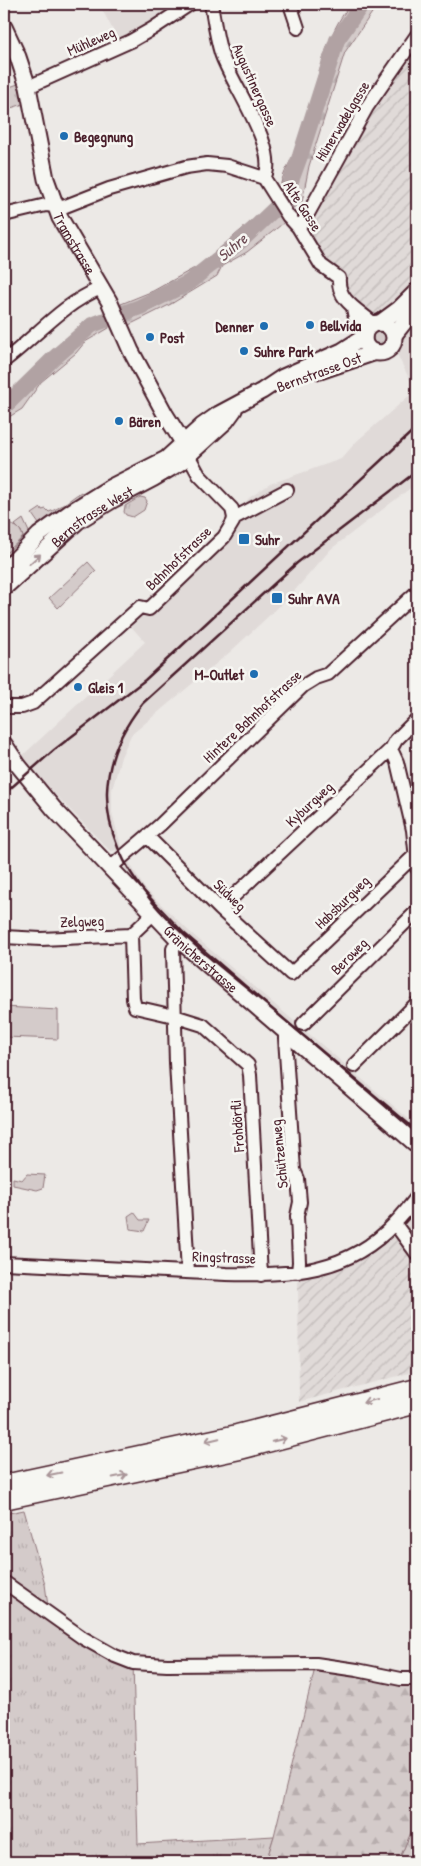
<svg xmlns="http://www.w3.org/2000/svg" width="421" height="1866" font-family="'Patrick Hand',sans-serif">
	<defs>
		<pattern id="industrial-furrows" width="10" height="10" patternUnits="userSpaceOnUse" patternTransform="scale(1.25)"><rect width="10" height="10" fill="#e0dad8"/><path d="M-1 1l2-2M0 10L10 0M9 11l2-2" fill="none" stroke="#c2bbba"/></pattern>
		<pattern id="grass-tufts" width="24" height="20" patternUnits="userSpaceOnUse" patternTransform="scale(1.25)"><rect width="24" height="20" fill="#d4cbca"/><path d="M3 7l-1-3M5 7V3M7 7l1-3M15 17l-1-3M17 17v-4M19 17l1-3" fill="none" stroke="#b8aeae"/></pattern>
		<pattern id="forest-firs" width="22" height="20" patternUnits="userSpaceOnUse" patternTransform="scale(1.25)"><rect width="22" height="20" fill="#d4cbca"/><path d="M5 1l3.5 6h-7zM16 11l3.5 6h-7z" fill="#b8aeae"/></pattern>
	</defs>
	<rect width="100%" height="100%" fill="#ece9e6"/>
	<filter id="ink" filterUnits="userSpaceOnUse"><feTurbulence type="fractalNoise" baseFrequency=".02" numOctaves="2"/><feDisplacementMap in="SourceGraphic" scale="10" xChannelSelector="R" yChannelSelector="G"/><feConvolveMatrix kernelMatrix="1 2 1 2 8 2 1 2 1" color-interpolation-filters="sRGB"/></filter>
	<g filter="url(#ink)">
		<path fill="#e0dad8" d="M99 4H179L119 41Z
			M417 313V380L411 382 397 354 396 346 399 336Z
			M417 389V483L331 549 289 597 230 652 131 735 121 757 112 790V813L122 850 110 851 51 790 22 756 145 642 128 623 211 541 249 498 270 484 341 459 357 441Z
			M129 862 145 889 191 933 417 1126V1134L186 939 143 897 124 869Z"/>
		<path fill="url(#industrial-furrows)" d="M417 39V285L380 317H372L356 303 352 297 340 292 298 227Z
			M417 1197V1371L299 1402 298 1272 353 1256Z"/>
		<path fill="url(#grass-tufts)" stroke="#8f757a" d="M18 84 24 104 4 110V89Z
			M370 338a9 9 0 1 1 18 0a9 9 0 1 1-18 0Z
			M81 492 84 497 41 527 32 514 41 508 42 510 46 509 49 512C61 508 70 499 81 492Z
			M140 497 145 498 147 501 144 510 133 517 126 515 124 512 125 506Z
			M23 519 30 534 4 560V555L23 537 21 531 15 525Z
			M24 1510 45 1584 49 1614 133 1663 138 1844 274 1836 266 1862H6L4 1855V1514Z
			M417 1819V1862H398L415 1822Z"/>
		<path fill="url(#forest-firs)" stroke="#8f757a" d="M351 4H378L345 52 309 166 302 202 293 208 280 186C283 175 287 167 292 158 298 145 302 131 306 118 319 79 324 36 351 4Z
			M274 202 286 221 247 252 222 266 217 276 171 304 129 325 121 304 153 291 200 265Z
			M104 317 109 328 85 342 76 353 41 382 22 409 4 420V397L18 386 36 366 86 324Z
			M4 524C14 525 20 526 23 537L4 555Z
			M316 1664 414 1679 417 1686V1819L398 1862H266L274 1836Z"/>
		<path fill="#d4cbca" stroke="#8f757a" d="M88 562 96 571 58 608 49 598Z
			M4 1007 58 1010V1039L4 1037Z
			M27 1174 45 1175 43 1188 37 1190 13 1185V1178L22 1180Z
			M134 1212 140 1220H149L144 1231 130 1229 128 1216Z"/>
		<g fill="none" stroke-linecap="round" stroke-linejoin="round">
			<path stroke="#b1a2a3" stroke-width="16" d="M4 407 53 359 92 325 140 307 188 283 243 239 284 200 300 156 337 40 362 4"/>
			<g stroke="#4a1f2b" stroke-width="16">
				<path id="minor" d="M211 4C214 20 216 37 221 53 230 82 281 151 264 178
					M290 4 298 28
					M28 87 131 41 152 29 190 4
					M4 215 46 205 63 207 109 189 186 167 207 164 227 166 264 178 288 216 298 227 321 265 339 278C337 301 359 310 374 324
					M298 227 304 221 367 107 417 35
					M353 308 355 318 364 337
					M4 361C38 335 61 305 101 288
					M234 518 287 490
					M4 707H22L33 703 140 607 149 609 224 537 233 522 234 518 232 509 199 475 188 455
					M391 749 397 762 413 830 417 868
					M148 837 220 909 291 974 416 854
					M111 867 160 825 303 686 316 678 328 674 417 592
					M220 909 391 749 396 740 417 719
					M131 935 133 999 135 1007 174 1016 203 1025 248 1065 250 1075 261 1275
					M4 937 41 939 131 935 153 914
					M178 939 173 949 176 1063 188 1272
					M303 1024 417 911
					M288 1033 285 1038 294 1170 298 1179 300 1202 297 1216 299 1262 298 1272
					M354 1066 417 1003
					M395 1224 417 1254
					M4 1263 226 1274C290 1275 348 1274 395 1223 403 1215 410 1206 417 1197
					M4 1582 83 1638 115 1656 133 1663 167 1665 316 1664 357 1670 401 1679H417"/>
			</g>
			<g stroke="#4a1f2b" stroke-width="19">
				<g id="major">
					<path id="s1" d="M4 27 18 57 28 87 46 179 60 218 109 301 131 351 165 414 182 441 188 455"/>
					<path d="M380 323 399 309 417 291"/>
					<circle cx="379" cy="338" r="15"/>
					<path d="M394 335 417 306"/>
					<path d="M320 371 376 352"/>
					<path d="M4 571 39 535 72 511 109 488 166 459 202 426 219 414 262 391 283 377 342 351 364 337"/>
					<path id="s2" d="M4 588 78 521 114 499 154 478 181 462 226 421 234 410"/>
					<path id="s3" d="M4 744 18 765 54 809 178 939 417 1145"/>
				</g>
			</g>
			<g stroke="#4a1f2b" stroke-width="21">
				<path id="highway" d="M4 1484 237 1434 417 1388
					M4 1500 240 1450 417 1404"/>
			</g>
			<use href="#minor" stroke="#f6f6f2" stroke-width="12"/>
			<use href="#major" stroke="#f6f6f2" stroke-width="15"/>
			<use href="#highway" stroke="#f6f6f2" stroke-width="18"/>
			<path stroke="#4a1f2b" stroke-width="2.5" d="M417 471 297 563 143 703C122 729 108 758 107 792 105 885 203 951 267 1005 317 1047 367 1089 417 1131
				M4 794 54 750 145 680 417 427"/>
		</g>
		<defs><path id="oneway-shaft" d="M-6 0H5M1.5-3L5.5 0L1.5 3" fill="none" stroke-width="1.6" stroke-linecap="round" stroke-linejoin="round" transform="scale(1.25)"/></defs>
		<g stroke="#a99598">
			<use href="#oneway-shaft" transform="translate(35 559) rotate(-42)"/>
			<use href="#oneway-shaft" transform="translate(370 1401) rotate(165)"/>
			<use href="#oneway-shaft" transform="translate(212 1440) rotate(167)"/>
			<use href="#oneway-shaft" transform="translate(279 1440) rotate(-14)"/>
			<use href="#oneway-shaft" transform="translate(54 1474) rotate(169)"/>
			<use href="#oneway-shaft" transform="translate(120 1476) rotate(-12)"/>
		</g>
	</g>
	<g fill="#1f6fb2" stroke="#f6f6f2" stroke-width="2">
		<circle cx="64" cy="136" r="5"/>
		<circle cx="310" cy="325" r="5"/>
		<circle cx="264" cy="326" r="5"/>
		<circle cx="150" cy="337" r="5"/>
		<circle cx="244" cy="351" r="5"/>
		<circle cx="119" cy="421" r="5"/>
		<rect x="238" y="533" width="12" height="12" rx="2.5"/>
		<rect x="271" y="592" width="12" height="12" rx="2.5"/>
		<circle cx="254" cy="674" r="5"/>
		<circle cx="78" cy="687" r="5"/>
	</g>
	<g text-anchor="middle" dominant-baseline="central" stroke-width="5" stroke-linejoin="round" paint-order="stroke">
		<g font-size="15" fill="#4a1f2b" stroke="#f6f6f2">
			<text transform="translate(91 41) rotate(-24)">Mühleweg</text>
			<text transform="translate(255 85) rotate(66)">Augustinergasse</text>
			<text transform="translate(342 121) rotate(-59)">Hünerwadelgasse</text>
			<text transform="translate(303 206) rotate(57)">Alte Gasse</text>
			<text stroke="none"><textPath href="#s1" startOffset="229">Tramstrasse</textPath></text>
			<text transform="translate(319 372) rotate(-20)">Bernstrasse Ost</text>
			<text stroke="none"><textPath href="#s2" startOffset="114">Bernstrasse West</textPath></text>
			<text transform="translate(178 558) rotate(-44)">Bahnhofstrasse</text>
			<text transform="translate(252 716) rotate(-43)">Hintere Bahnhofstrasse</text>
			<text transform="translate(309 804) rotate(-43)">Kyburgweg</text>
			<text transform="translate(230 895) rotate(44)">Südweg</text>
			<text transform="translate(342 902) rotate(-44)">Habsburgweg</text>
			<text transform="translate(82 921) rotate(-2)">Zelgweg</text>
			<text transform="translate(349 956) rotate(-45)">Beroweg</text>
			<text stroke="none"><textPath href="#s3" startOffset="292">Gränicherstrasse</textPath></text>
			<text transform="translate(237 1126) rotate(-94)">Frohdörfli</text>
			<text transform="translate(279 1154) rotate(-96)">Schützenweg</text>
			<text transform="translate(224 1257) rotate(2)">Ringstrasse</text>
		</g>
		<g font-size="15" font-weight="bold" fill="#4a1f2b" stroke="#f6f6f2" text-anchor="start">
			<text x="74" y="136">Begegnung</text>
			<text x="320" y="325">Bellvida</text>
			<text x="254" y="326" text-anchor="end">Denner</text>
			<text x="160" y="337">Post</text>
			<text x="254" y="351">Suhre Park</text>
			<text x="129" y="421">Bären</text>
			<text x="255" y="539">Suhr</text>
			<text x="288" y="598">Suhr AVA</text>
			<text x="244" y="674" text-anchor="end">M-Outlet</text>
			<text x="88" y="687">Gleis 1</text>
		</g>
		<g font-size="16" font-style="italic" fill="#6e4d55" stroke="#f6f6f2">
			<text transform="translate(232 247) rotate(-40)">Suhre</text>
		</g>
	</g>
	<rect width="421" height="1866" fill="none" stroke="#f6f6f2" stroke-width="20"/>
	<rect x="10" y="10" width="401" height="1846" fill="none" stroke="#4a1f2b" stroke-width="2" filter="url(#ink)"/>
</svg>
